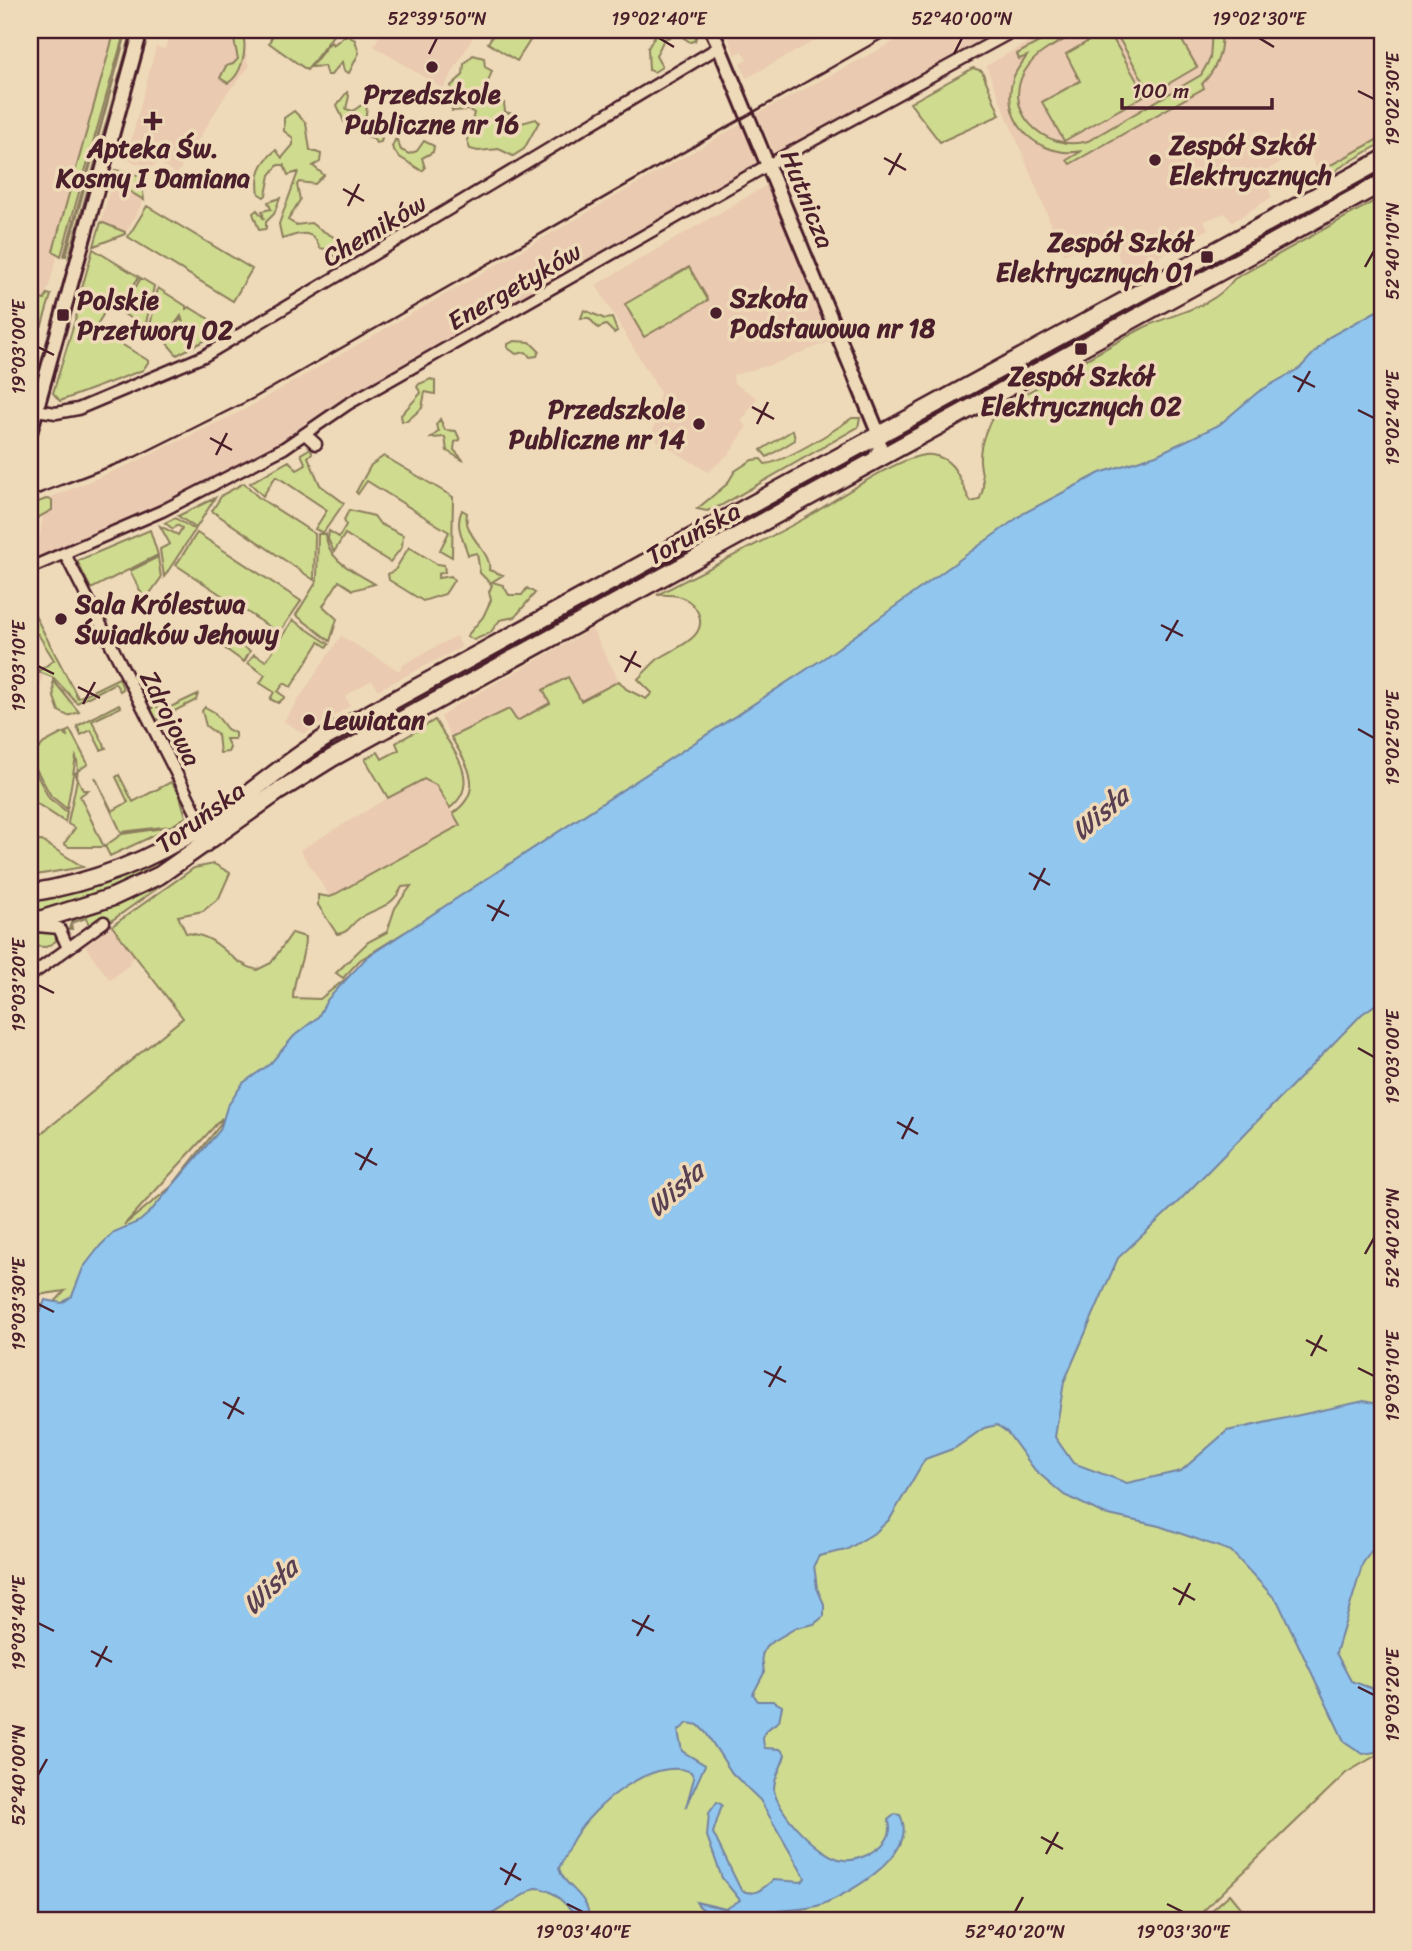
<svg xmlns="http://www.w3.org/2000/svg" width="1412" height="1951" font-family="Sriracha,sans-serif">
	<rect width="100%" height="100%" fill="#eedab8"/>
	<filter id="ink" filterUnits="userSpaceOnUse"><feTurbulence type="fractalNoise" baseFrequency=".0143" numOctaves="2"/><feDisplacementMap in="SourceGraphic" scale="14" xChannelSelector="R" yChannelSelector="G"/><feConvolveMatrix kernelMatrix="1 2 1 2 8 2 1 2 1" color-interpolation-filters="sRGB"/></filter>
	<g filter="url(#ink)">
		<path fill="#eacab0" d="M30 30H115L53 251 58 253 45 300 40 299 30 338Z
			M191 30H236L246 43 247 62 250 66 227 93 177 174 159 163 152 167 126 160 156 47 165 49 170 32 188 37Z
			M382 30H477L443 89 374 46Z
			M725 30H828L817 36 818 39 746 78 740 63 747 59 742 51 735 55Z
			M916 30H999L774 153 757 114Z
			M1049 30H1382V138L1318 172 1307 148 1262 173 1272 197 1232 222 1225 213 1204 221 1208 229 1126 275 1109 233 1064 255 986 66Z
			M743 123 759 162 304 424 297 437 150 512 37 559 43 514 52 510V497L135 462 244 410Z
			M112 181 144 200 125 234 101 222Z
			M767 185 831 341 774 364 733 375 734 383 757 398 741 422 747 426 731 452 708 472 652 437 660 392 596 285Z
			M592 629 619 681 581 701 568 677 543 690 550 703 516 721 509 709 451 737 441 717 455 706Z
			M341 636 399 671 404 664 456 636 462 647 378 690 372 680 345 696 350 706 304 734 284 721Z
			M30 668 43 675 30 724Z
			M420 779 429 780 436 785 460 825 330 897 300 850Z
			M112 926 135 957 129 961 130 964 110 980 85 946Z"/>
		<path fill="#cfdc8f" stroke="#8c7e5d" stroke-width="2" fill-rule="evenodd" d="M115 30H125L61 256 53 251Z
			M127 30 66 256H64Z
			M132 30H136L74 251 69 256Z
			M213 30H234L244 40C246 54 241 75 228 83L220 78 226 66 233 64 238 59 234 40Z
			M275 30H328L334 34 307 70 269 43Z
			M496 30H517L531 39 517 61 488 43Z
			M658 30H698L695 41 690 42 678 34 664 39 656 56 662 67 654 72 649 70 648 48Z
			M1061 30H1083C1065 40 1041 49 1029 65 996 107 1044 154 1088 141L1201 75 1210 59 1212 30H1221C1223 50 1217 69 1202 84L1204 88 1070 164 1067 160 1082 151C1041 159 999 124 1013 79 1015 71 1022 63 1027 56L1019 59 1017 54Z
			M1108 30 1145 95 1064 141 1042 102 1080 81 1066 54Z
			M1114 30H1176L1197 67 1151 94Z
			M346 35 355 40 359 53 349 73 344 71 342 62 331 75H327L324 66 311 67 328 45 331 42 333 45Z
			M473 55 484 58 485 67 492 71 484 93 495 102 504 103 505 112 513 114 522 123 536 119 539 122 524 149 513 156 499 149 478 151 470 149 467 140 474 113 469 110 452 111 451 86 463 75 464 64Z
			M973 68 982 71 1000 115 940 142 910 103Z
			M347 92 349 96 346 109 353 111 363 104 367 106 365 122 382 138 381 142 376 143 373 138 361 135 363 127 359 116H352L350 121 344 122 337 105Z
			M294 111 306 123 310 150 321 154 320 162 313 166 324 175 315 184 299 182 297 185 300 200 288 220 296 225 311 223C322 232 337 237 347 246L345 253 336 258 330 250 320 248C312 226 297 235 282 239L279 224 298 172 288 175 284 165H278L270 175 266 195 264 197 259 194C256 174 260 163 276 150L282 158 293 145V138L284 131V118Z
			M1382 137V143L1339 168 1319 184 1321 181 1318 172Z
			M396 138 401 150 409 154 417 151 424 141 434 146 433 152 422 158 425 168 422 171 398 156 392 147Z
			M1382 167V177L1212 268Z
			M115 170 141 176 144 200 112 181Z
			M1382 191V193L1168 310 1169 309Z
			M1382 197V1752L1346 1773 1193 1921H30V1307L54 1303 65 1291 30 1296V1143L183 1018 112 926 194 868 214 864 230 873 219 898 203 911 178 916 186 933C224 936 223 960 257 970L271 963 292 933 305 937C305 962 293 975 293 998L320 999 405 932 360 960 343 978 336 973 368 942 387 932 395 908 411 886 402 887C392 908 377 907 360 918 350 924 350 933 337 934L318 905V895L330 897 460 825 453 813C486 790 467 764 451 737L509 709 517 721 550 703 543 690 568 677 581 701 619 681 626 689 646 699 652 693 638 679C645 672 651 665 658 659 674 648 713 637 696 609 687 595 673 594 657 595 708 568 759 544 809 516 833 502 907 450 932 455 958 459 960 484 971 502L979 500C987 484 981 477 980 461 979 444 989 419 1000 408 1047 382 1094 354 1141 329 1173 312 1212 310 1234 279ZM222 1118 220 1125 171 1187 124 1225Z
			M280 198 274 214 266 222V229L259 230 253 213 257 210 264 219 262 211 271 209 268 202Z
			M147 206 252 269 233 301 128 237Z
			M101 222 125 232V234L94 246Z
			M93 249 139 277 116 310 82 288Z
			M689 267 708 300 644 337 625 304Z
			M141 278 154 286 145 328 121 312Z
			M158 288 186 306V309L189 307 227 330 196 345 189 336 194 346 177 355 165 341 180 319 183 322 181 316 164 339 149 331Z
			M47 294 51 295 42 325 30 341 40 299 45 300Z
			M83 294 107 308 95 328 149 361 143 370 60 401 53 393Z
			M1152 295 1156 302 914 434 910 426Z
			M584 310 605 319 612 318 617 331 614 333 606 325 598 328 589 318H581Z
			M514 341 530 342 539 351 537 356 530 357 526 352 516 354 508 348V344Z
			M431 379 435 381V394L425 392 422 408 407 421H402L401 415 421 393 417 387 419 384Z
			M852 418H860L858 427 720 506 707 511 697 509 727 484 735 471 752 460 761 459 765 464C785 462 835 430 852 418Z
			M440 419 445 430 456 431 460 440 455 442 454 450 464 461 447 451 445 437 431 438 439 431 436 425Z
			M793 430 795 440 767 457 761 450Z
			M875 445 871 451 220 822 309 753Z
			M311 448 312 453 308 457 320 485 344 503 323 533 315 529 327 510 276 476 263 496 250 483 289 461 297 470 306 465 301 454Z
			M914 448 912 451 567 638Z
			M384 456 453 497 452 557 440 550 449 532 367 481 358 494 356 492 371 465Z
			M244 483 258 497 315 534 314 580 212 511 222 495Z
			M215 498 196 528 178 516Z
			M46 499 52 500V510L30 522V505Z
			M349 510 374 516 380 524 403 535 402 547 390 562 345 534 334 552 328 539 329 531 339 537 346 525 344 520Z
			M462 510 467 513C462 536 493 552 489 570L503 575 492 582 503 585 509 595H522L527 588 535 593 515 617 500 620 490 633 474 640 467 636 483 617 491 600 489 592 492 585 480 573 477 553 468 555C464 540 454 526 462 510Z
			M175 518 195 530 164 577 160 549 170 544 160 526 178 535 182 528 177 525 173 529 165 523Z
			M150 530 158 555 91 589 77 561Z
			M197 533 301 601 279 633 176 565Z
			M318 534H326C326 561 356 572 375 584L353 590 339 581 323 606 337 619 330 641 296 615 317 581Z
			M409 547 437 564 444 565 445 572 438 574V578L451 576 454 580 445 594 423 601 389 580 388 574 395 570Z
			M158 557 161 578 145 600 130 571Z
			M30 606 78 698 119 678 123 689 120 691 115 683 77 703 54 678 30 668V657L39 671 54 660 38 634 30 638Z
			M293 620 329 644 327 647 319 642 291 687 284 683 278 692 285 697 278 703 270 699 274 692 260 683 265 675 248 663 254 654 266 661Z
			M230 638 250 651 244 662 223 647Z
			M53 680 79 712 68 716 59 711 54 697Z
			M198 694 196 700 157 720 151 711 154 704 162 711Z
			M119 704 121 707 92 721 106 748 101 750 91 730 81 735 77 726Z
			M205 707 214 712 227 729 235 733V739H226L230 748 228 752 220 753 218 735 206 726 202 711Z
			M435 720C450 747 484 782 450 808L436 785 424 779 388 798 365 759 378 752 382 759 399 750 396 743Z
			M70 730 88 764 75 773 83 790H88L80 796 104 847H69L64 844 75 828 68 824C70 806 82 772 76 757L67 809 51 796 30 758 44 743 63 733 67 736 66 732Z
			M30 762 49 798 67 812 65 822 30 799Z
			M119 775 133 802 171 782 179 793 186 817 171 826 121 832 95 777 112 811 128 802 116 777Z
			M185 821 110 856 105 846 122 834 171 827Z
			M196 838 198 840C148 880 91 897 30 916V901L89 886Z
			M42 841 83 867 30 876V842Z
			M208 850 209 852 108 923 104 917 89 925 86 918 71 923 72 929H69L72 920 103 910Z
			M45 929 55 932 56 941 46 947 30 946V934Z
			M1230 1894 1252 1921H1200Z"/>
		<path fill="#91c6ee" stroke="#7583a0" stroke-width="2" d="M1382 308V1000L1362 1014 1180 1200 1118 1258 1064 1382 1055 1437 1073 1463 1127 1483 1181 1471 1227 1431 1364 1401 1382 1405V1536L1363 1563 1336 1653 1351 1681 1382 1692V1751L1363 1754 1344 1741 1278 1602 1231 1551 1159 1526 1104 1514 1064 1495 1035 1470 1007 1432 997 1425 984 1428 955 1448 925 1459 890 1519 876 1532 846 1550 819 1556 814 1565 817 1588 824 1604V1616L814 1624 796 1628 767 1645 762 1655 764 1673 753 1694 758 1701H773L782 1706 779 1721C767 1730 759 1732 765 1748L780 1749 785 1754C783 1766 774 1776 774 1789 776 1812 821 1858 844 1860 863 1862 899 1842 888 1820L895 1814 900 1815C920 1853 852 1892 823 1904 805 1911 788 1909 770 1912 760 1913 753 1920 744 1921 736 1923 726 1921 717 1921 712 1911 701 1912 696 1902L726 1909 740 1900 722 1878 707 1836 709 1813 717 1802 722 1805 713 1833 741 1890C755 1897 762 1889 773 1880L802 1882 805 1878 760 1800 732 1773 706 1733 698 1725 688 1723 678 1731 682 1751 705 1765 686 1807 694 1778 691 1772C653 1755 592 1807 574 1838 568 1848 564 1858 559 1868 563 1887 589 1894 589 1918 570 1920 562 1888 535 1888L487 1917 469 1921H30V1305L35 1313H40L45 1300 62 1303 72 1296 83 1268 100 1246 114 1232 140 1221 150 1212 220 1130 227 1107 243 1083 270 1064 294 1036 318 1017 327 1000 367 957 824 658 1024 513 1100 473 1156 455 1219 425 1258 392 1300 368 1329 337Z"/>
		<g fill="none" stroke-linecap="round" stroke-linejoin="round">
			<g stroke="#4a1f2b" stroke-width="15">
				<path id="minor" d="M36 410 56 413 78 409 204 356 719 47
					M305 434 316 444
					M65 554 203 826
					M30 568 162 511 284 448 348 404 775 161 1015 30
					M37 926 59 928 68 948
					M30 976 104 922"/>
			</g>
			<g stroke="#4a1f2b" stroke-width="18">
				<path id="tertiary" d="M712 30 879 435 880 448 872 463
					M30 433 141 30"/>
			</g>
			<g stroke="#4a1f2b" stroke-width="21">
				<path id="primary" d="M30 893C91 883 151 860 203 826 246 798 284 763 328 736L1382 160
					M30 923 113 897 160 875 279 791 332 758 1382 183"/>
			</g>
			<use href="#minor" stroke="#eedab8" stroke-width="10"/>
			<use href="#tertiary" stroke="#eedab8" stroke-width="12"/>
			<use href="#primary" stroke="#eedab8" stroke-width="16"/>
			<path stroke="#4a1f2b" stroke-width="2.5" d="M30 497 135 457 254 398 897 30"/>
		</g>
	</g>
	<path fill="none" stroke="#4a1f2b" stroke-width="2.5" d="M659 38 674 47M1259 38 1274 47M429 54 437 38M954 54 962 38M1358 91 1374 99M884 158 906 170M889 175 901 153M343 189 364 201M348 206 359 184M1365 267 1374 251M38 347 54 355M1293 376 1315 387M1298 392 1310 371M752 407 774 419M1358 410 1374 418M757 424 768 402M210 438 232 450M216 455 227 433M1161 625 1183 636M1166 641 1178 620M620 656 641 667M38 666 54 674M625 672 636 651M78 687 100 698M83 704 95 682M1358 729 1374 738M1029 873 1050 885M1034 890 1045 868M487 905 509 916M492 921 504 900M38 985 54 993M1358 1048 1374 1057M897 1122 918 1134M902 1139 913 1117M355 1153 377 1165M360 1170 372 1148M1365 1254 1374 1238M38 1304 54 1312M1306 1340 1327 1351M1311 1356 1322 1335M1358 1368 1374 1376M764 1371 786 1382M769 1387 781 1366M223 1402 244 1414M228 1419 239 1397M1173 1588 1195 1600M1179 1605 1190 1583M632 1620 654 1631M38 1623 54 1631M637 1636 649 1615M91 1651 112 1662M96 1667 107 1646M1358 1687 1374 1695M38 1775 47 1759M1041 1837 1063 1849M1046 1854 1058 1832M500 1868 521 1880M505 1885 516 1863M567 1904 583 1912M1167 1904 1183 1912M1015 1912 1023 1897"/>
	<g fill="#4a1f2b" stroke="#eedab8" stroke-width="2.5">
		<circle cx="432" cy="67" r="7"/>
		<path d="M149.5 110.5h7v7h7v7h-7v7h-7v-7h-7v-7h7z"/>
		<circle cx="1155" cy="160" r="7"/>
		<rect x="1200" y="250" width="14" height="14" rx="3.5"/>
		<circle cx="716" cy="313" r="7"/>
		<rect x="56" y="308" width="14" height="14" rx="3.5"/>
		<rect x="1074" y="342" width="14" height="14" rx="3.5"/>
		<circle cx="699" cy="424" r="7"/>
		<circle cx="61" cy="619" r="7"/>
		<circle cx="309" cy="720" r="7"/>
	</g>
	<g text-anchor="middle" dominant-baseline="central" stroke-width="7" stroke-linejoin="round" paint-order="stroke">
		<g font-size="26" font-weight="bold" fill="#4a1f2b" stroke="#eedab8" text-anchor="start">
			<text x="432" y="94" text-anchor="middle">Przedszkole<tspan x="432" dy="30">Publiczne nr 16</tspan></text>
			<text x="1169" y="145">Zespół Szkół<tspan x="1169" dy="30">Elektrycznych</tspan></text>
			<text x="153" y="148" text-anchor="middle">Apteka Św.<tspan x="153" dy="30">Kosmy I Damiana</tspan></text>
			<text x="1193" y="242" text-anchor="end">Zespół Szkół<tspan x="1193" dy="30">Elektrycznych 01</tspan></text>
			<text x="730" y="298">Szkoła<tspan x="730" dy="30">Podstawowa nr 18</tspan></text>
			<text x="77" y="300">Polskie<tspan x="77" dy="30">Przetwory 02</tspan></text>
			<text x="1081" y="376" text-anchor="middle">Zespół Szkół<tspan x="1081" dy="30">Elektrycznych 02</tspan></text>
			<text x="685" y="409" text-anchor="end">Przedszkole<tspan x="685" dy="30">Publiczne nr 14</tspan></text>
			<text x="75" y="604">Sala Królestwa<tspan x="75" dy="30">Świadków Jehowy</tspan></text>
			<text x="323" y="720">Lewiatan</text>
		</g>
		<g font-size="26" fill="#4a1f2b" stroke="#eedab8">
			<text transform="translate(808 199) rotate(68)">Hutnicza</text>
			<text transform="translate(374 230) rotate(-31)">Chemików</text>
			<text transform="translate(514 286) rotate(-30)">Energetyków</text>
			<text transform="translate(693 533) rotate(-29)">Toruńska</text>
			<text transform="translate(171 718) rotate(63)">Zdrojowa</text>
			<text transform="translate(200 817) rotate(-36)">Toruńska</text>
		</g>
		<g font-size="28" font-style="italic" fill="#584052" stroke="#eedab8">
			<text transform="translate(1100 813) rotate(-41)">Wisła</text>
			<text transform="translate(675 1189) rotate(-42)">Wisła</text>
			<text transform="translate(270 1586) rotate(-45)">Wisła</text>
		</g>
	</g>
	<rect width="1412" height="1951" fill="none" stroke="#eedab8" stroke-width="77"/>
	<path d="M1122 98v10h150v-10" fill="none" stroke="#4a1f2b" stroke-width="3.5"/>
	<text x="1132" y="98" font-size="21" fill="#4a1f2b" stroke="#eedab8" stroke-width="5" paint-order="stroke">100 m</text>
	<rect x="38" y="38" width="1336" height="1874" fill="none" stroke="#4a1f2b" stroke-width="2.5"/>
	<g font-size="18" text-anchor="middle" fill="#4a1f2b">
		<text x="437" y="25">52°39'50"N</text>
		<text x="659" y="25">19°02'40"E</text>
		<text x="962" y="25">52°40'00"N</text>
		<text x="1259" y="25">19°02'30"E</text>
		<text transform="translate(1393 99) rotate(-90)" y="6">19°02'30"E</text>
		<text transform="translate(1393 251) rotate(-90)" y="6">52°40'10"N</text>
		<text transform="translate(19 347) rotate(-90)" y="6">19°03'00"E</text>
		<text transform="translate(1393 418) rotate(-90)" y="6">19°02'40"E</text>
		<text transform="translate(19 666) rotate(-90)" y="6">19°03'10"E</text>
		<text transform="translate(1393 738) rotate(-90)" y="6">19°02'50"E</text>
		<text transform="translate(19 985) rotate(-90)" y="6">19°03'20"E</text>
		<text transform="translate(1393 1057) rotate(-90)" y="6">19°03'00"E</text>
		<text transform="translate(1393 1238) rotate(-90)" y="6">52°40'20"N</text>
		<text transform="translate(19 1304) rotate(-90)" y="6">19°03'30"E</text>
		<text transform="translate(1393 1376) rotate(-90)" y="6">19°03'10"E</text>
		<text transform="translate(19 1623) rotate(-90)" y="6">19°03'40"E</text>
		<text transform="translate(1393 1695) rotate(-90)" y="6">19°03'20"E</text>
		<text transform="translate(19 1775) rotate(-90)" y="6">52°40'00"N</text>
		<text x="583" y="1938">19°03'40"E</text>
		<text x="1015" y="1938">52°40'20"N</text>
		<text x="1183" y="1938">19°03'30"E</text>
	</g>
</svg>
